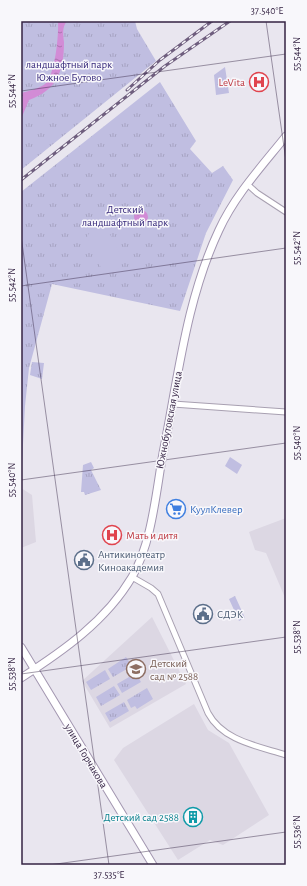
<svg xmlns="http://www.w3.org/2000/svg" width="307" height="886" font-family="'Alegreya Sans',sans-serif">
	<defs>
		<pattern id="park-tufts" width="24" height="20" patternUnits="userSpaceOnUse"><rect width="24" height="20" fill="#c0bee1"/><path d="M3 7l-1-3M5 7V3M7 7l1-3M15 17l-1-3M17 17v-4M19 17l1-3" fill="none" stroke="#a6a3c2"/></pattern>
		<pattern id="water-ripples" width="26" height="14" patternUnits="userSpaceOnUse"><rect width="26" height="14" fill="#d28cd6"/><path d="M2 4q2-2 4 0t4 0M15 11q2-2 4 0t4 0" fill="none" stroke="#ab72af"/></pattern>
	</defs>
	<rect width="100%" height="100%" fill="#e9e6ef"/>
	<path fill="#dcd7e3" d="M21 488 32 495 36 542 21 548Z
		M286 518V600L266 553 255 550 249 532Z
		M152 617 186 684 110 728 82 681Z
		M194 704 208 730 229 743 269 815 223 845 210 840 178 860 114 760 123 748Z"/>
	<path fill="url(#park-tufts)" d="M21 21H135L137 29 156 61 21 170Z
		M225 67 229 93 216 95 214 75Z
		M160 82 196 141 190 149 212 173 223 166 233 180 206 233 180 311 52 284 29 368 25 406 21 483V192Z
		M32 362 44 363 42 379 30 375Z
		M230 457 242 465 237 474 225 466Z
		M91 462 94 468 91 470 101 490 85 495 84 492H81L83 465Z
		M235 596 245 618 239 621 229 599Z
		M126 657 132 666 113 677 108 669Z
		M105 670 110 679 91 690 86 682Z
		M136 673 141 682 122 693 117 684Z
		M114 686 120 695 101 706 96 697Z
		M147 688 153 699 137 709 135 706 131 708 127 700Z
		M124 702 129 711 110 722 105 713Z"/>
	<path fill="#c0bee1" d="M100 227 107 228 123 261 120 268 108 273 102 270 87 237 90 232Z"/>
	<path fill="url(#water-ripples)" d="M58 21H67C62 27 63 34 64 42 64 71 57 90 29 100L21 119V93C29 91 38 89 45 84 55 76 59 34 58 21Z
		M134 217a7 7 0 1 1 14 0a7 7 0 1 1-14 0Z"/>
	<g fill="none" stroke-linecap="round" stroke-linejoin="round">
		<g stroke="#a8a0b1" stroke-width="7">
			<path id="street" d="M247 184 257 193 286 212
				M173 404 286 412
				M132 577 151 588 158 594 208 713C223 741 258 746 286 755"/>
		</g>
		<g stroke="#a397b1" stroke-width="9">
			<path id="secondary" d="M21 647 153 865
				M21 678C63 651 106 621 132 577 152 543 156 492 163 453 178 379 186 300 219 230 235 195 262 166 286 136"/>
		</g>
		<use href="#street" stroke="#fff" stroke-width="5"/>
		<use href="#secondary" stroke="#fff" stroke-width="7"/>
		<g stroke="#6f5e7e" stroke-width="3">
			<path id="rail" d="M127 90 160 60 212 21
				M21 180 165 66 230 21"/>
		</g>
		<use href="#rail" stroke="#f8f7fb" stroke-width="1.5" stroke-dasharray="4.5" stroke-linecap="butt"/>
	</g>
	<path fill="none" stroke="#342343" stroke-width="1" stroke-opacity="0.45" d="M266 21 286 161M21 91 286 54M21 236 109 865M21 286 286 248M21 480 286 443M21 674 286 637M49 865 286 832"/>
	<defs>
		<g id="hospital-ring" transform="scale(1)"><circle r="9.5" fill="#f8f7fb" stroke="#e0444e" stroke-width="1.5"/><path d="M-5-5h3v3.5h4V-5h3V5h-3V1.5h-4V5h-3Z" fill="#e0444e"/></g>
		<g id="supermarket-ring" transform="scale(1)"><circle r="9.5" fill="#f8f7fb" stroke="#3f7fe0" stroke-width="1.5"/><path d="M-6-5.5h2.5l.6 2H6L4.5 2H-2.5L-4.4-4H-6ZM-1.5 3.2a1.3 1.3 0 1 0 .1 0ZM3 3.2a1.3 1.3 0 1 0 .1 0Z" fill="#3f7fe0"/></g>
		<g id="civic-ring" transform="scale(1)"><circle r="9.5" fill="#f8f7fb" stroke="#5c6f8a" stroke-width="1.5"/><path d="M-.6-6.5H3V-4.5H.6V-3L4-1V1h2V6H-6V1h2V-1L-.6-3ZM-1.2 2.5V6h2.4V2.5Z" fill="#5c6f8a"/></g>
		<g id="school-ring" transform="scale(1)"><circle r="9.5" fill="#f8f7fb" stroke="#8d6e63" stroke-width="1.5"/><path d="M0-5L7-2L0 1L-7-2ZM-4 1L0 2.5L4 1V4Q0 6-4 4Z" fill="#8d6e63"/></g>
		<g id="building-ring" transform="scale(1)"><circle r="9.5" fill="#f8f7fb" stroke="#0f9aa8" stroke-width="1.5"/><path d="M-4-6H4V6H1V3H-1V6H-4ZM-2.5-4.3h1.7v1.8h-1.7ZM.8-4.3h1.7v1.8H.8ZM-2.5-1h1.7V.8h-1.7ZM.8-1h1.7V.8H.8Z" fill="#0f9aa8"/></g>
	</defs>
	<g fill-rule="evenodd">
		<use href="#hospital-ring" x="259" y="82"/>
		<use href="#supermarket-ring" x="176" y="509"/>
		<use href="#hospital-ring" x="112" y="535"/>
		<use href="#civic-ring" x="84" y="560"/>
		<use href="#civic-ring" x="203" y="614"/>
		<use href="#school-ring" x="136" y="669"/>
		<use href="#building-ring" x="193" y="817"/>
	</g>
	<g text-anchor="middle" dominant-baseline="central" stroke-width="3" stroke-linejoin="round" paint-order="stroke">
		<g font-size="11" fill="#392b7c" stroke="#f8f7fb">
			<text x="69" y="64">ландшафтный парк<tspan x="69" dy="13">Южное Бутово</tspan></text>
			<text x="125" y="209">Детский<tspan x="125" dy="13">ландшафтный парк</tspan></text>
		</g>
		<g font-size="11" fill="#be3a42" stroke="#f8f7fb" text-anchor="end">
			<text x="245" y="82">LeVita</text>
			<text x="126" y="535" text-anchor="start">Мать и дитя</text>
		</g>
		<g font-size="11" fill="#342343" stroke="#f8f7fb">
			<text transform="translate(169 420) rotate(-79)">Южнобутовская улица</text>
			<text transform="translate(86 756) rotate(59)">улица Горчакова</text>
		</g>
		<g font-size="11" fill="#366cbe" stroke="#f8f7fb" text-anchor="start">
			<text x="190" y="509">КуулКлевер</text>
		</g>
		<g font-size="11" fill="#4e5e75" stroke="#f8f7fb" text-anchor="start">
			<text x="98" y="554">Антикинотеатр<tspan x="98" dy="13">Киноакадемия</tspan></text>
			<text x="217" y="614">СДЭК</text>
		</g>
		<g font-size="11" fill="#785e54" stroke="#f8f7fb" text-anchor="start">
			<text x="150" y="663">Детский<tspan x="150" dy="13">сад № 2588</tspan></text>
		</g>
		<g font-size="11" fill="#0d838f" stroke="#f8f7fb" text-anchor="end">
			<text x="179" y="817">Детский сад 2588</text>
		</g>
	</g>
	<rect width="307" height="886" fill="none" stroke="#f8f7fb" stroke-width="44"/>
	<rect x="22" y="22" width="263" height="842" fill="none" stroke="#342343" stroke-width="1.5"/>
	<g font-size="10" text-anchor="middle" fill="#342343">
		<text x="267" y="14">37.540°E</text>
		<text transform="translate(296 54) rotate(-90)" y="4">55.544°N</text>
		<text transform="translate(11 91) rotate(-90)" y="4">55.544°N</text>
		<text transform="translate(296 248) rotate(-90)" y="4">55.542°N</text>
		<text transform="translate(11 285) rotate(-90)" y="4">55.542°N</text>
		<text transform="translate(296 443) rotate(-90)" y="4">55.540°N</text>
		<text transform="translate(11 480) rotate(-90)" y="4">55.540°N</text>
		<text transform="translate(296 637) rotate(-90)" y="4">55.538°N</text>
		<text transform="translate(11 674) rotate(-90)" y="4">55.538°N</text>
		<text transform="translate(296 832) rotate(-90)" y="4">55.536°N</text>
		<text x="109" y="878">37.535°E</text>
	</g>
</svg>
